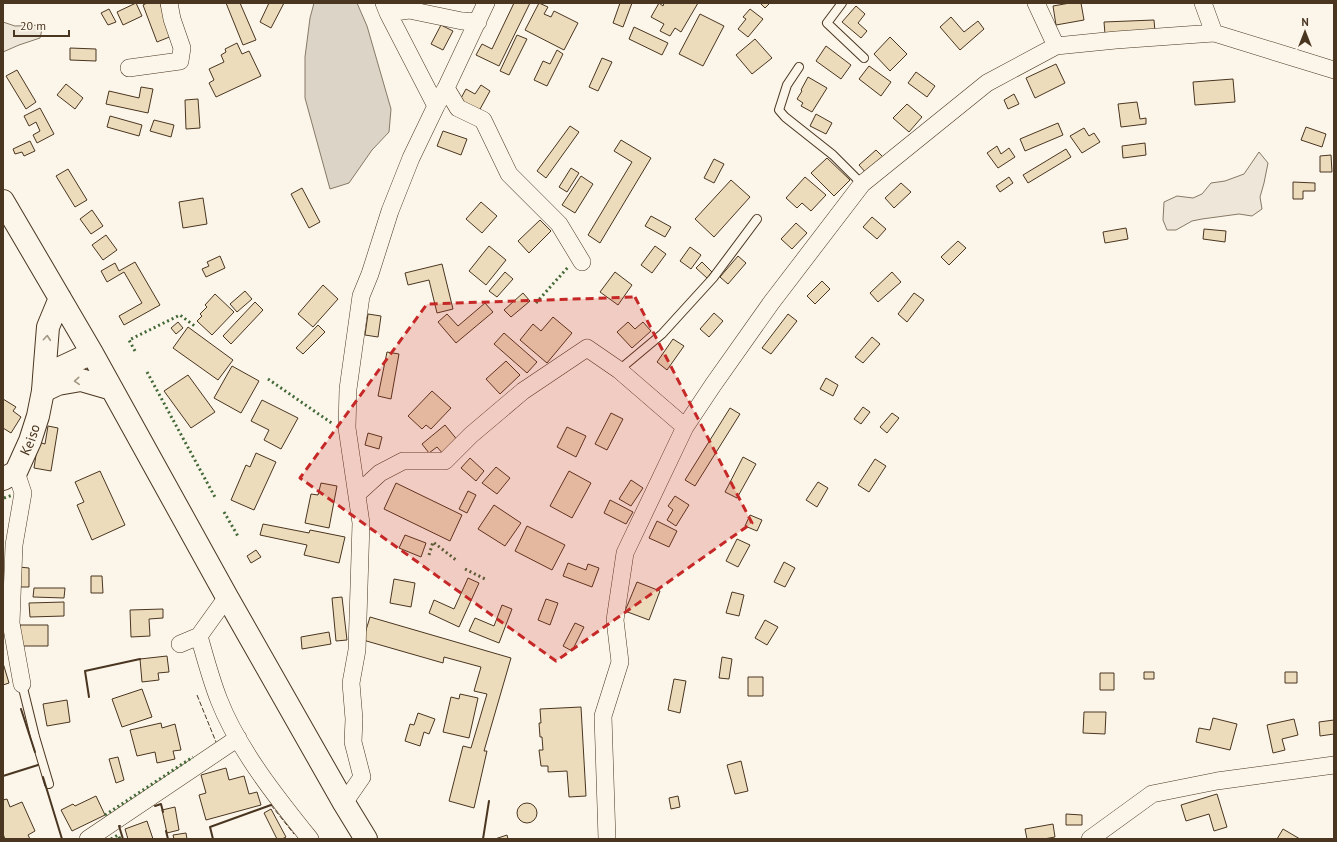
<svg xmlns="http://www.w3.org/2000/svg" width="1337" height="842" font-family="'PT Sans',sans-serif">
	<rect width="100%" height="100%" fill="#fbf6e9"/>
	<path fill="#ede6d9" stroke="#887966" d="M3 22 15 26 43 25 40 38 19 45 3 52Z
		M1259 152 1268 163 1264 183 1260 197 1262 209 1252 216 1239 214 1202 219 1192 221 1176 230H1167L1163 220 1164 202 1177 196 1193 198 1202 194 1211 183 1225 181 1244 174Z"/>
	<path fill="#dcd4c6" stroke="#887966" d="M314 3H357L367 26 391 109 389 132 372 150 349 183 330 189 305 98V57L310 18Z"/>
	<path fill="#ecdcbc" stroke="#4a3520" d="M136 3 142 16 123 25 117 12Z
		M147 3H160L172 36 157 42 143 5Z
		M226 3H240L256 40 243 45Z
		M269 3H284L271 28 260 22Z
		M514 3H530L499 66 476 55 482 44 492 49Z
		M539 3 548 7 544 14 551 17 554 11 578 23 564 50 525 30Z
		M620 3H632L623 27 613 23Z
		M659 3 663 6 664 3H698L681 32 675 28 670 36 660 31 664 24 651 17Z
		M760 3H770L765 8Z
		M1070 3H1081L1084 20 1056 25 1053 6Z
		M856 6 865 14 858 23 867 31 861 38 842 22Z
		M109 9 116 22 108 25 101 13Z
		M750 9 763 19 748 37 738 29 746 19 743 17Z
		M700 14 724 26 703 66 679 54Z
		M951 17 964 32 978 21 984 29 960 50 940 27Z
		M1154 20 1155 32 1105 34 1104 22Z
		M441 25 453 31 443 50 431 44Z
		M634 27 668 43 662 55 629 39Z
		M517 35 527 39 509 75 500 71Z
		M890 37 907 54 890 71 874 54Z
		M755 39 772 58 752 74 736 55Z
		M237 43 242 54 249 51 261 76 216 97 209 83 214 80 209 69 224 62 221 55 226 52 225 49Z
		M826 46 851 65 841 79 816 61Z
		M70 48 96 49V61L70 60Z
		M557 50 563 54 547 86 534 80 543 61 550 64Z
		M602 58 612 62 598 91 589 87Z
		M1056 64 1065 83 1035 98 1026 78Z
		M869 66 891 82 881 96 859 79Z
		M17 70 36 102 26 109 6 76Z
		M916 72 935 86 927 97 908 83Z
		M808 77 827 88 812 112 801 106 803 103 797 99 802 91 801 90Z
		M1233 79 1235 102 1195 105 1193 82Z
		M66 84 83 98 75 109 57 95Z
		M481 85 490 91 479 111 460 100 466 89 475 94Z
		M141 87 153 89 148 113 106 104 109 91 139 98Z
		M1014 94 1019 104 1008 109 1004 100Z
		M198 99 200 128 186 129 185 100Z
		M1137 102 1140 119 1146 118V124L1121 127 1118 104Z
		M907 104 922 117 909 132 893 118Z
		M40 108 54 134 37 143 33 135 40 131 36 122 29 126 24 116Z
		M816 114 832 123 826 134 810 126Z
		M110 116 142 125 139 136 107 127Z
		M154 120 174 125 171 137 150 131Z
		M1058 123 1063 135 1025 151 1020 139Z
		M570 126 579 132 546 178 537 171Z
		M1306 127 1326 134 1322 147 1301 140Z
		M1084 128 1089 136 1094 133 1100 142 1082 153 1070 136Z
		M443 131 467 139 461 155 437 146Z
		M621 140 651 158 600 243 588 235 632 162 614 151Z
		M30 141 35 151 24 156 22 152 15 154 13 149Z
		M1145 143 1146 155 1123 158 1122 146Z
		M997 146 1001 154 1009 148 1015 157 998 168 987 153Z
		M1066 149 1071 157 1028 183 1023 175Z
		M876 150 885 159 867 174 859 165Z
		M1331 155 1332 172H1320V156Z
		M827 158 850 180 834 196 811 173Z
		M714 159 724 164 714 183 704 178Z
		M571 168 579 173 567 192 559 187Z
		M68 169 87 200 75 207 56 176Z
		M581 176 593 184 575 213 562 205Z
		M805 177 826 195 811 211 802 203 797 208 786 198Z
		M1009 177 1013 183 1000 192 996 186Z
		M731 180 750 197 714 237 695 219Z
		M1293 182 1315 183V191H1303V199H1293Z
		M901 183 911 192 894 208 885 198Z
		M302 188 320 222 309 228 291 194Z
		M203 198 207 224 183 228 179 202Z
		M481 202 497 216 482 233 466 219Z
		M92 210 103 226 91 234 80 219Z
		M651 216 671 227 665 237 645 226Z
		M872 217 886 229 877 239 863 227Z
		M540 220 551 231 529 253 518 241Z
		M796 223 807 233 792 249 781 239Z
		M1126 228 1128 239 1105 243 1103 232Z
		M1204 229 1226 231 1225 242 1203 239Z
		M106 235 117 250 103 260 92 245Z
		M958 241 966 248 949 265 941 257Z
		M489 246 506 260 486 285 469 271Z
		M655 246 666 254 652 273 641 265Z
		M690 247 701 255 691 269 680 261Z
		M220 256 225 268 206 277 202 269 209 266 207 262Z
		M738 256 746 263 728 284 720 277Z
		M135 262 160 305 124 325 119 316 142 303 124 272 107 282 101 271 115 263 119 271Z
		M702 262 712 272 707 278 696 268Z
		M442 264 453 309 437 313 429 280 408 285 405 273Z
		M505 272 513 279 497 297 489 291Z
		M615 272 632 285 618 305 600 292Z
		M892 272 901 282 878 302 870 293Z
		M822 281 830 289 815 304 807 296Z
		M323 285 338 299 313 327 298 314Z
		M245 291 252 299 237 312 230 304Z
		M523 293 530 301 511 317 504 310Z
		M914 293 924 300 907 322 898 314Z
		M215 294 234 312 212 335 197 321 202 316 200 314 207 307 205 305Z
		M255 302 263 310 231 344 223 336Z
		M485 303 493 312 456 343 438 322 447 314 458 326Z
		M714 313 723 321 709 337 700 329Z
		M368 314 381 316 378 337 365 335Z
		M788 314 797 321 771 354 762 348Z
		M553 317 572 333 547 363 520 340 533 324 541 331Z
		M178 322 183 328 176 334 171 328Z
		M628 322 635 329 643 322 651 331 632 348 617 332Z
		M318 325 325 332 303 354 296 348Z
		M188 327 233 360 218 380 173 348Z
		M504 333 537 362 527 373 494 344Z
		M872 337 880 344 863 363 855 357Z
		M673 339 684 346 667 370 657 362Z
		M387 352 399 354 391 399 378 396Z
		M506 361 520 375 500 394 486 379Z
		M232 366 259 381 241 413 214 398Z
		M188 375 215 412 191 428 164 391Z
		M826 378 838 385 833 396 820 389Z
		M432 391 451 408 431 429 426 425 422 429 408 416Z
		M3 399 16 407 13 411 21 417 11 433 3 428Z
		M262 400 298 418 281 449 264 440 269 430 251 421Z
		M863 407 870 412 861 424 854 419Z
		M730 408 740 414 695 486 685 480Z
		M611 413 623 419 607 450 595 444Z
		M892 413 899 418 887 433 880 427Z
		M445 425 459 442 444 455 437 447 429 453 422 444Z
		M48 426 58 428 51 471 34 468 38 442 45 444Z
		M567 427 586 436 576 457 557 447Z
		M368 433 382 437 379 449 365 445Z
		M256 453 276 462 254 510 231 500 246 465 250 467Z
		M743 457 756 464 737 498 725 492Z
		M470 458 484 471 476 481 461 468Z
		M875 459 886 466 869 492 858 485Z
		M496 467 510 478 497 494 482 483Z
		M100 471 125 525 92 540 77 505 84 502 75 482Z
		M569 471 591 483 572 518 550 506Z
		M631 480 643 488 631 506 619 499Z
		M818 482 828 488 817 507 806 500Z
		M321 483 337 486 329 528 305 523 311 494 318 495Z
		M396 483 462 515 450 541 384 509Z
		M468 491 476 495 467 513 459 509Z
		M675 496 689 505 676 526 667 520 673 510 668 506Z
		M610 500 633 512 626 524 604 513Z
		M494 505 521 523 505 546 478 529Z
		M750 515 762 520 757 531 745 526Z
		M657 521 677 531 669 547 649 538Z
		M263 524 309 533 310 530 345 537 339 563 304 555 307 545 260 535Z
		M527 526 565 545 552 570 515 551Z
		M405 535 426 543 421 557 399 548Z
		M737 539 750 545 738 567 726 561Z
		M256 550 261 557 251 563 247 556Z
		M784 562 795 568 785 587 774 582Z
		M568 563 586 570 588 564 599 568 592 587 563 576Z
		M19 567 29 568V587H18Z
		M91 576H102L103 593H91Z
		M468 578 479 583 459 627 429 613 434 600 454 609Z
		M394 579 415 583 411 607 390 603Z
		M637 582 660 591 649 620 625 611Z
		M34 588H65L64 598 33 597Z
		M732 592 744 595 739 616 726 613Z
		M342 597 347 640 336 641 332 598Z
		M546 599 558 603 550 625 538 620Z
		M64 602V616L30 617 29 603Z
		M502 605 512 609 499 643 469 631 475 618 494 626Z
		M163 609V618L149 619 150 636 131 637 130 610Z
		M370 617 511 658 484 751H487L474 808 449 801 463 746 471 748 487 694 474 691 481 667 444 657 443 663 363 640Z
		M765 620 778 627 767 645 755 638Z
		M575 623 584 627 572 651 563 646Z
		M20 625H48V646H21Z
		M329 632 331 644 302 649 301 637Z
		M167 656 169 672 158 673 159 680 142 682 140 659Z
		M722 657 732 659 729 679 719 678Z
		M3 663 9 683 3 685Z
		M1144 672H1154V679H1144Z
		M1285 672H1297V683H1285Z
		M1100 673H1114V690H1100Z
		M748 677H763V696H748Z
		M674 679 686 681 680 713 668 710Z
		M142 689 152 717 122 727 112 699Z
		M460 694 478 698 469 738 443 732 451 697 459 699Z
		M67 700 70 722 47 726 43 704Z
		M581 707 586 796 569 797 567 771 548 772V766H541L539 750H543L542 737H540L539 723H541L540 709Z
		M1084 712H1106L1105 734 1083 733Z
		M418 713 435 719 429 734 424 732 420 746 405 741 410 724 414 725Z
		M1213 718 1237 724 1230 750 1196 742 1199 728 1210 730Z
		M1294 719 1298 735 1282 739 1285 750 1273 753 1267 725Z
		M1334 720V734L1320 736 1319 722Z
		M161 723 162 728 175 724 181 750 173 751 175 759 157 763 155 752 137 756 130 730Z
		M118 757 124 780 116 783 109 759Z
		M741 761 748 791 735 794 727 765Z
		M226 768 229 780 244 776 249 794 257 792 261 805 206 820 199 795 206 793 201 775Z
		M1217 794 1227 827 1214 831 1209 814 1186 821 1181 805Z
		M96 796 105 815 72 831 61 810 73 804 75 806Z
		M678 796 680 807 671 809 669 798Z
		M7 799 10 807 22 802 35 831 28 835 30 839H5L3 834V800Z
		M517 813a10 10 0 1 1 20 0a10 10 0 1 1-20 0Z
		M175 807 179 830 167 833 162 810Z
		M271 809 286 837 282 839H277L264 813Z
		M1066 814 1082 815V825H1066Z
		M147 821 153 839H128L125 829Z
		M1053 824 1055 837 1044 839H1027L1025 829Z
		M1283 829 1300 839H1277Z
		M186 833 187 839H174L173 835Z
		M507 835 508 839H495Z"/>
	<g fill="none" stroke-linecap="round" stroke-linejoin="round">
		<g stroke="#4a3520" stroke-width="10">
			<path id="lane" d="M842 3 827 23 864 58
				M799 67 787 85 779 110 785 117 833 155 862 184
				M619 370 662 334 713 278 757 219
				M22 684 35 737 49 784"/>
		</g>
		<g stroke="#4a3520" stroke-width="18">
			<path id="street" d="M384 3 388 13 436 106
				M1036 3 1056 46
				M1203 3 1214 33
				M388 13 409 10 462 21 478 22
				M129 68 180 61 182 48 172 19 169 3
				M446 88 458 108 483 120 509 174 559 224 582 262
				M16 472 23 493 14 545 11 623 22 684
				M357 494 380 473 403 461H445L471 435 523 391 587 348 619 370 685 427
				M227 597 199 636C205 657 211 680 219 700 238 749 277 798 310 839
				M180 644 199 636
				M344 803 362 777 353 742 354 719 351 683 357 650 361 523 347 428 348 389 361 296 370 274 390 211 411 158 436 106 446 88 486 3
				M88 839 238 738
				M607 839 603 716 620 662 615 620 625 553 685 427 713 385 771 303 862 184 987 83 1056 46 1116 40 1214 33 1334 70
				M1090 839 1152 794 1217 781 1334 765"/>
		</g>
		<g stroke="#4a3520" stroke-width="24">
			<g id="secondary">
				<path id="s1" d="M3 479 16 472 30 441 38 416 43 391"/>
			</g>
		</g>
		<g stroke="#4a3520" stroke-width="24">
			<path id="primary" d="M3 201 92 353 227 597 344 803 366 839
				M92 353 60 368 44 377 43 391 58 384 81 380 112 389
				M44 377 48 327 60 298"/>
		</g>
		<use href="#lane" stroke="#fbf6e9" stroke-width="8"/>
		<use href="#street" stroke="#fbf6e9" stroke-width="17"/>
		<use href="#secondary" stroke="#fbf6e9" stroke-width="22"/>
		<use href="#primary" stroke="#fbf6e9" stroke-width="22"/>
		<path stroke="#436837" stroke-width="3" stroke-dasharray="2 3" stroke-linecap="butt" d="M536 303 569 266
			M135 351 129 340 180 315 196 327
			M147 372 216 499
			M268 379 333 424
			M4 498 13 495
			M224 512 239 538
			M429 555 433 542 456 560
			M465 569 485 579
			M105 815 193 757
			M111 839 118 835 120 839"/>
		<path stroke="#4a3520" stroke-width="1" stroke-dasharray="5 2" stroke-linecap="butt" d="M197 695 216 742
			M271 805 294 834"/>
		<path stroke="#4a3520" stroke-width="2" d="M89 697 85 671 140 659
			M21 709 35 752
			M3 776 38 765
			M43 777 62 839
			M155 806 161 804 163 812
			M120 826H119L123 839
			M166 831 168 839
			M213 839 210 827 271 805
			M483 839 489 801"/>
	</g>
	<defs><path id="oneway-chevron" d="M-2-3.5L2.5 0L-2 3.5" fill="none" stroke-width="1.6" stroke-linecap="round" stroke-linejoin="round"/></defs>
	<g stroke="#a29684">
		<use href="#oneway-chevron" transform="translate(47 338) rotate(-85)"/>
		<use href="#oneway-chevron" transform="translate(77 381) rotate(176)"/>
	</g>
	<path fill="#c62828" fill-opacity="0.2" stroke="#c62828" stroke-width="3" stroke-dasharray="8 5" stroke-linejoin="round" d="M635 297 752 523 556 661 300 478 427 304Z"/>
	<g text-anchor="middle" dominant-baseline="central" stroke-width="3" stroke-linejoin="round" paint-order="stroke">
		<g font-size="14" fill="#4a3520" stroke="#fbf6e9">
			<text stroke="none"><textPath href="#s1" startOffset="50">Keiso</textPath></text>
		</g>
	</g>
	<rect width="1337" height="842" fill="none" stroke="#4a3520" stroke-width="8"/>
	<g transform="translate(1305 32)" stroke="#fbf6e9" stroke-width="3" paint-order="stroke">
	<path d="M0-3L7 15L0 10L-7 15Z" fill="#4a3520"/>
	<text y="-6" font-size="11" font-weight="bold" text-anchor="middle" fill="#4a3520">N</text>
	</g>
	<path d="M14 30v6h55v-6" fill="none" stroke="#4a3520" stroke-width="2"/>
	<text x="20" y="30" font-size="12" fill="#4a3520" stroke="#fbf6e9" stroke-width="3" paint-order="stroke">20 m</text>
</svg>
